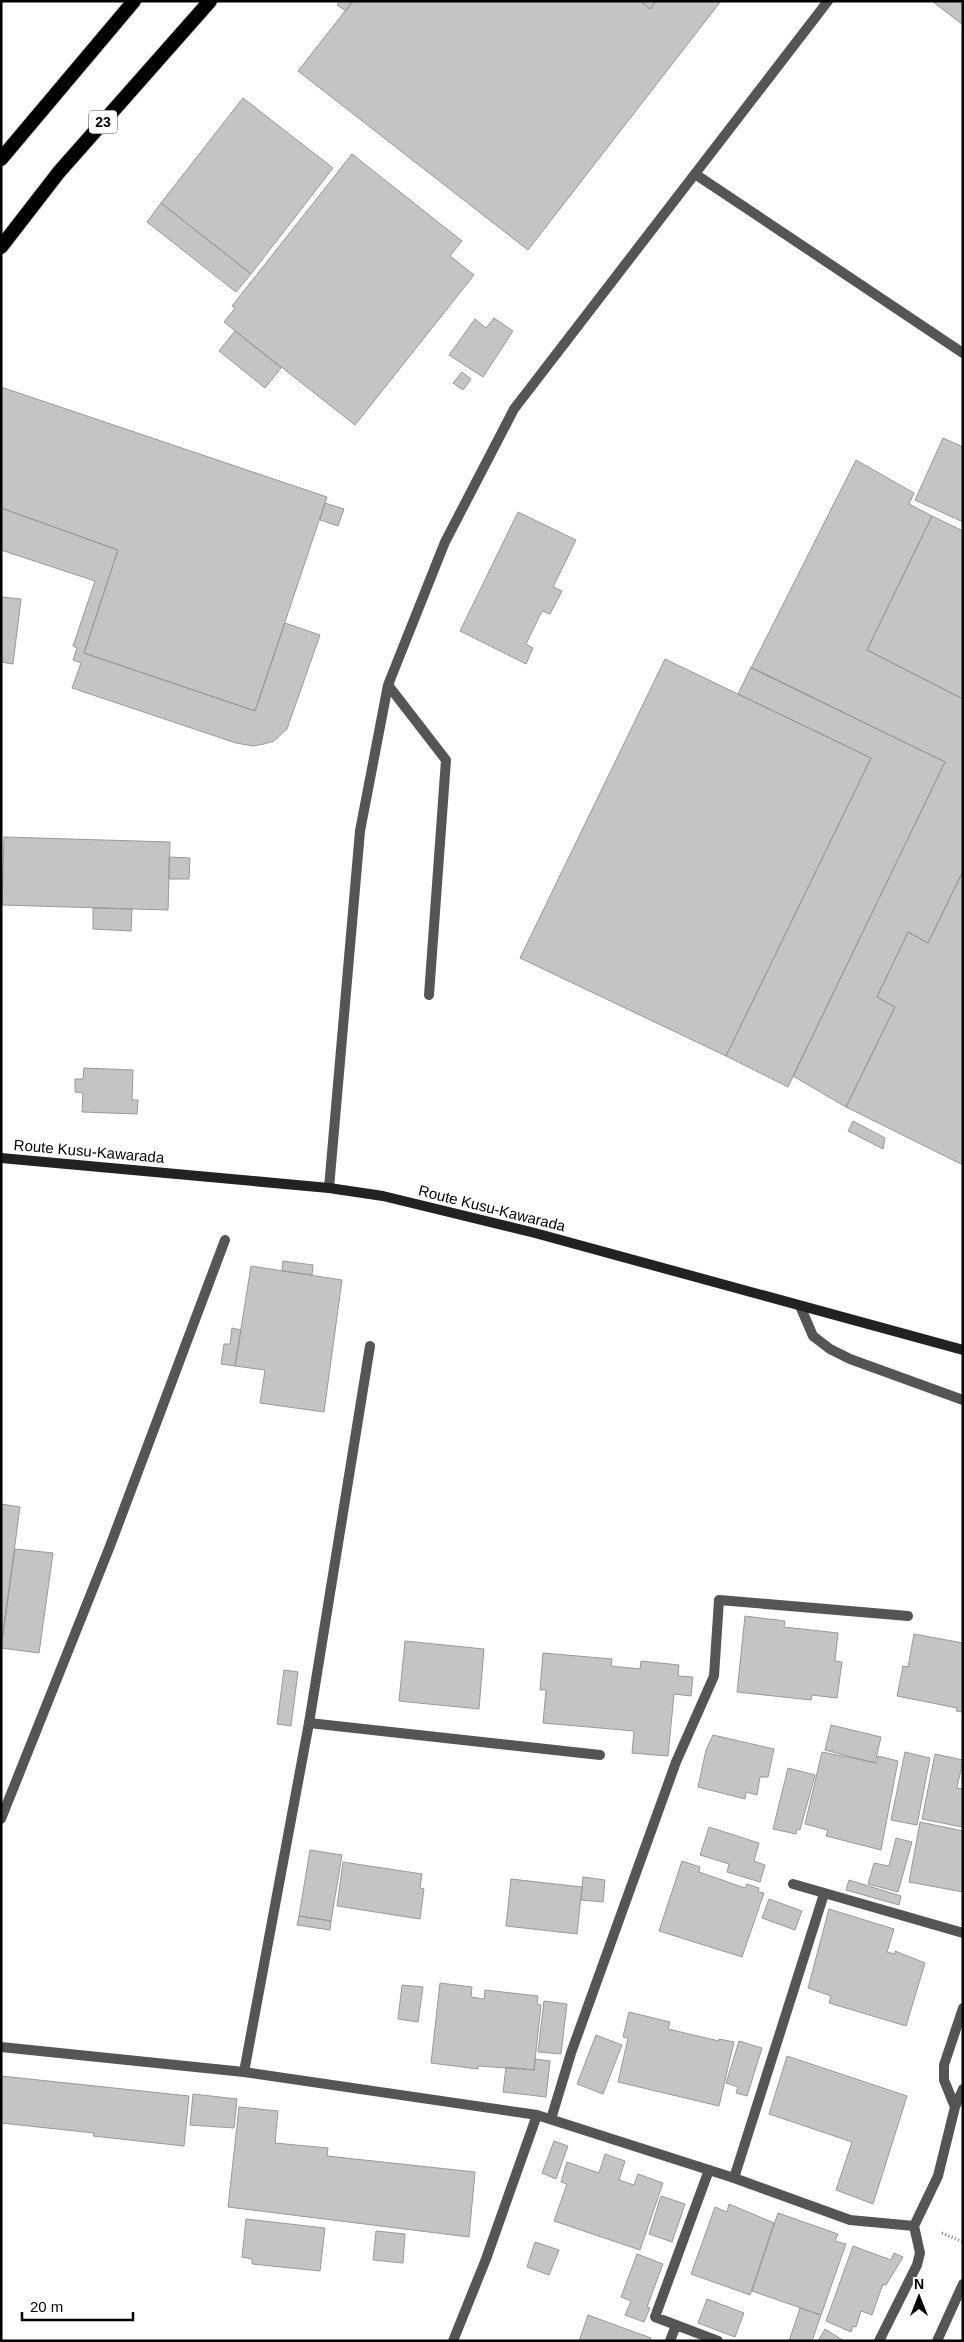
<svg xmlns="http://www.w3.org/2000/svg" width="964" height="2342" font-family="Arial,sans-serif">
	<rect width="100%" height="100%" fill="#fff"/>
	<path fill="#c4c4c4" stroke="#999" d="M340 1H353L346 11 337 5Z
		M353 1H640L650 9 656 1H721L528 250 298 71Z
		M640 1H656L650 9Z
		M932 1H963V25Z
		M243 98 333 168 251 274 161 203Z
		M352 154 462 241 450 256 474 275 355 425 224 322 235 308 232 306Z
		M161 203 251 274 236 292 147 222Z
		M494 318 513 331 483 377 449 355 475 319 486 328Z
		M235 331 281 368 265 388 219 351Z
		M462 372 471 379 463 390 453 383Z
		M1 387 327 497 255 711 84 653 118 550 1 508Z
		M943 438 963 447V522L915 500Z
		M856 460 914 493 909 504 932 516 867 650 963 699V871L928 943 908 932 877 997 895 1007 846 1107 793 1076 945 762 751 668Z
		M325 503 344 509 338 526 320 520Z
		M1 508 118 550 84 653 255 711 285 623 320 635 287 729 274 741 264 744 253 746 236 743 72 688 81 663 73 660 77 648 73 646 95 581 1 550Z
		M518 512 576 540 553 587 562 591 550 614 542 611 526 644 533 648 526 664 460 631Z
		M932 516 963 531V699L867 650Z
		M1 597 21 599 13 664 1 662Z
		M665 659 871 758 726 1056 520 958Z
		M751 667 945 762 788 1087 726 1056 871 758 738 694Z
		M4 837 170 842 168 910 2 905Z
		M169 857 190 858 189 879H169Z
		M963 871V1165L846 1107 895 1007 877 997 908 932 928 943Z
		M93 908 132 909 131 931 93 929Z
		M84 1068 133 1070 132 1100H138L137 1114 82 1112 83 1093 75 1092V1079H83Z
		M853 1121 885 1138 883 1149 848 1131Z
		M283 1261 313 1265 312 1275 282 1271Z
		M251 1266 342 1280 324 1412 260 1403 265 1370 235 1366Z
		M232 1328 241 1330 235 1366 221 1364 224 1344H230Z
		M1 1504 20 1507 1 1648Z
		M15 1549 53 1553 39 1653 1 1648Z
		M745 1616 785 1621 784 1627 838 1633 835 1661 842 1662 837 1698 812 1695 811 1700 737 1692Z
		M914 1634 963 1643V1712L956 1711 957 1708 897 1696 903 1666 908 1667Z
		M405 1641 484 1649 479 1709 399 1701Z
		M543 1653 612 1659 611 1666 640 1669 641 1661 679 1665 678 1676 693 1677 691 1696 674 1694 668 1756 632 1753 634 1731 543 1723 546 1690H540Z
		M284 1670 298 1672 291 1726 277 1724Z
		M831 1725 881 1737 875 1763 825 1750Z
		M713 1735 774 1749 768 1777H760L757 1795 746 1792 745 1799 698 1787 706 1750Z
		M822 1752 877 1763 878 1756 898 1761 881 1850 826 1836 828 1830 805 1824Z
		M905 1752 930 1758 917 1825 891 1820Z
		M935 1754 963 1760 957 1788 963 1789 962 1827 922 1819Z
		M788 1768 815 1775 800 1830 797 1829 796 1834 773 1829Z
		M920 1822 963 1831V1892L909 1882Z
		M709 1827 759 1843 754 1861 765 1865 760 1882 727 1872 729 1864 700 1855Z
		M896 1838 912 1842 898 1892 868 1884 874 1863 889 1866Z
		M310 1850 342 1855 331 1921 299 1916Z
		M682 1861 700 1867 699 1872 745 1888 747 1884 759 1888 758 1892 764 1893 742 1957 659 1931Z
		M343 1862 422 1874 420 1888 424 1889 420 1919 337 1906Z
		M583 1877 605 1880 603 1902 581 1900Z
		M511 1879 582 1887 577 1934 506 1926Z
		M849 1880 901 1896 899 1905 846 1890Z
		M769 1899 802 1911 795 1930 762 1918Z
		M829 1909 894 1929 887 1952 895 1954V1951L925 1963 906 2026 829 2003 831 1996 808 1988Z
		M299 1916 331 1921 330 1930 297 1925Z
		M440 1983 472 1987 471 1997 484 1999 485 1990 538 1996 537 2004 541 2005 534 2070 478 2066V2069L431 2063Z
		M402 1985 423 1987 418 2022 398 2019Z
		M544 2001 567 2004 561 2054 538 2052Z
		M629 2012 670 2022 668 2029 719 2041V2039L734 2042 719 2106 618 2082 628 2038 623 2037Z
		M596 2035 622 2045 603 2094 577 2084Z
		M739 2041 762 2048 747 2096 736 2093 738 2087 726 2083Z
		M787 2056 907 2096 873 2204 836 2190 852 2142 769 2114Z
		M535 2059 550 2061 546 2097 503 2092 506 2067 534 2070Z
		M1 2076 189 2096 184 2146 93 2136 94 2133 1 2123Z
		M193 2094 237 2099 234 2128 190 2125Z
		M239 2107 278 2111 275 2143 328 2148 327 2156 475 2172 469 2237 228 2207Z
		M554 2141 568 2146 556 2179 542 2173Z
		M605 2154 625 2161 619 2180 634 2185 638 2174 663 2183 640 2250 554 2221 567 2184 561 2182 567 2162 599 2173Z
		M661 2196 685 2204 672 2242 649 2234Z
		M729 2204 774 2223 750 2295 691 2274 715 2207 727 2212Z
		M778 2213 838 2234 835 2241 846 2244 821 2315 752 2291Z
		M246 2219 325 2228 320 2271 252 2264V2259L242 2257Z
		M376 2231 405 2234 403 2263 373 2260Z
		M535 2242 559 2250 549 2275 527 2267Z
		M853 2246 891 2260 894 2253 903 2257 886 2285 883 2284 872 2315 861 2311 856 2327 853 2326 851 2332 826 2321Z
		M637 2254 663 2264 647 2307 650 2308 644 2322 625 2315 631 2301 621 2297Z
		M707 2299 744 2313 735 2337 698 2323Z
		M800 2308 821 2315 812 2341H789Z
		M588 2315 651 2338 650 2341H579Z
		M825 2329 844 2341H818Z"/>
	<g fill="none" stroke-linecap="round" stroke-linejoin="round">
		<g stroke="#dbdbdb" stroke-width="16">
			<path id="trunk" d="M1 159 134 1
				M1 247 59 172 210 1"/>
		</g>
		<path stroke="#777" stroke-width="3" stroke-dasharray="1 2.5" stroke-linecap="butt" d="M942 2233 963 2242"/>
		<path stroke="#555" stroke-width="10" d="M800 1306 813 1336 830 1349 850 1359 963 1400
			M309 1723 600 1755
			M1 1819 110 1546 225 1240
			M793 1884 963 1933
			M551 2119 571 2053 676 1762 714 1676 719 1600 908 1616
			M709 2170 655 2317 718 2341
			M734 2178 824 1894
			M670 2341 676 2325"/>
		<path stroke="#555" stroke-width="10" d="M695 174 963 353
			M388 685 446 760 429 995
			M329 1188 360 831 388 685 445 542 514 409 828 1
			M1 2047 244 2072 537 2115 734 2178 850 2220 914 2226
			M244 2072 309 1723 370 1346
			M955 2107 944 2080V2065L963 2008
			M453 2341 486 2259 537 2115
			M879 2341 917 2265 920 2253 914 2226 938 2176 955 2107 963 2089
			M937 2341 963 2284"/>
		<path stroke="#222" stroke-width="10" d="M1 1158 329 1188 383 1196 535 1233 963 1350"/>
		<use href="#trunk" stroke="#000" stroke-width="14"/>
	</g>
	<g text-anchor="middle" dominant-baseline="central" stroke-width="4.5" stroke-linejoin="round" paint-order="stroke">
		<rect fill="#fff" stroke="#4c4c4c" stroke-width="1" x="89" y="110.5" width="28" height="23" rx="4"/>
		<g font-size="14" font-weight="bold" fill="#000">
			<text x="103" y="122">23</text>
		</g>
		<g font-size="15" fill="#000" stroke="#fff">
			<text transform="translate(89 1151) rotate(5)">Route Kusu-Kawarada</text>
			<text transform="translate(492 1208) rotate(14)">Route Kusu-Kawarada</text>
		</g>
	</g>
	<rect width="964" height="2342" fill="none" stroke="#000000" stroke-width="5"/>
	<g transform="translate(919 2297)" stroke="#ffffff" stroke-width="4" paint-order="stroke">
	<path d="M0-4L9 19L0 12L-9 19Z" fill="#000000"/>
	<text y="-8" font-size="14" font-weight="bold" text-anchor="middle" fill="#000000">N</text>
	</g>
	<path d="M22 2312v8h111v-8" fill="none" stroke="#000000" stroke-width="2.5"/>
	<text x="30" y="2312" font-size="15" fill="#000000" stroke="#ffffff" stroke-width="4" paint-order="stroke">20 m</text>
</svg>
